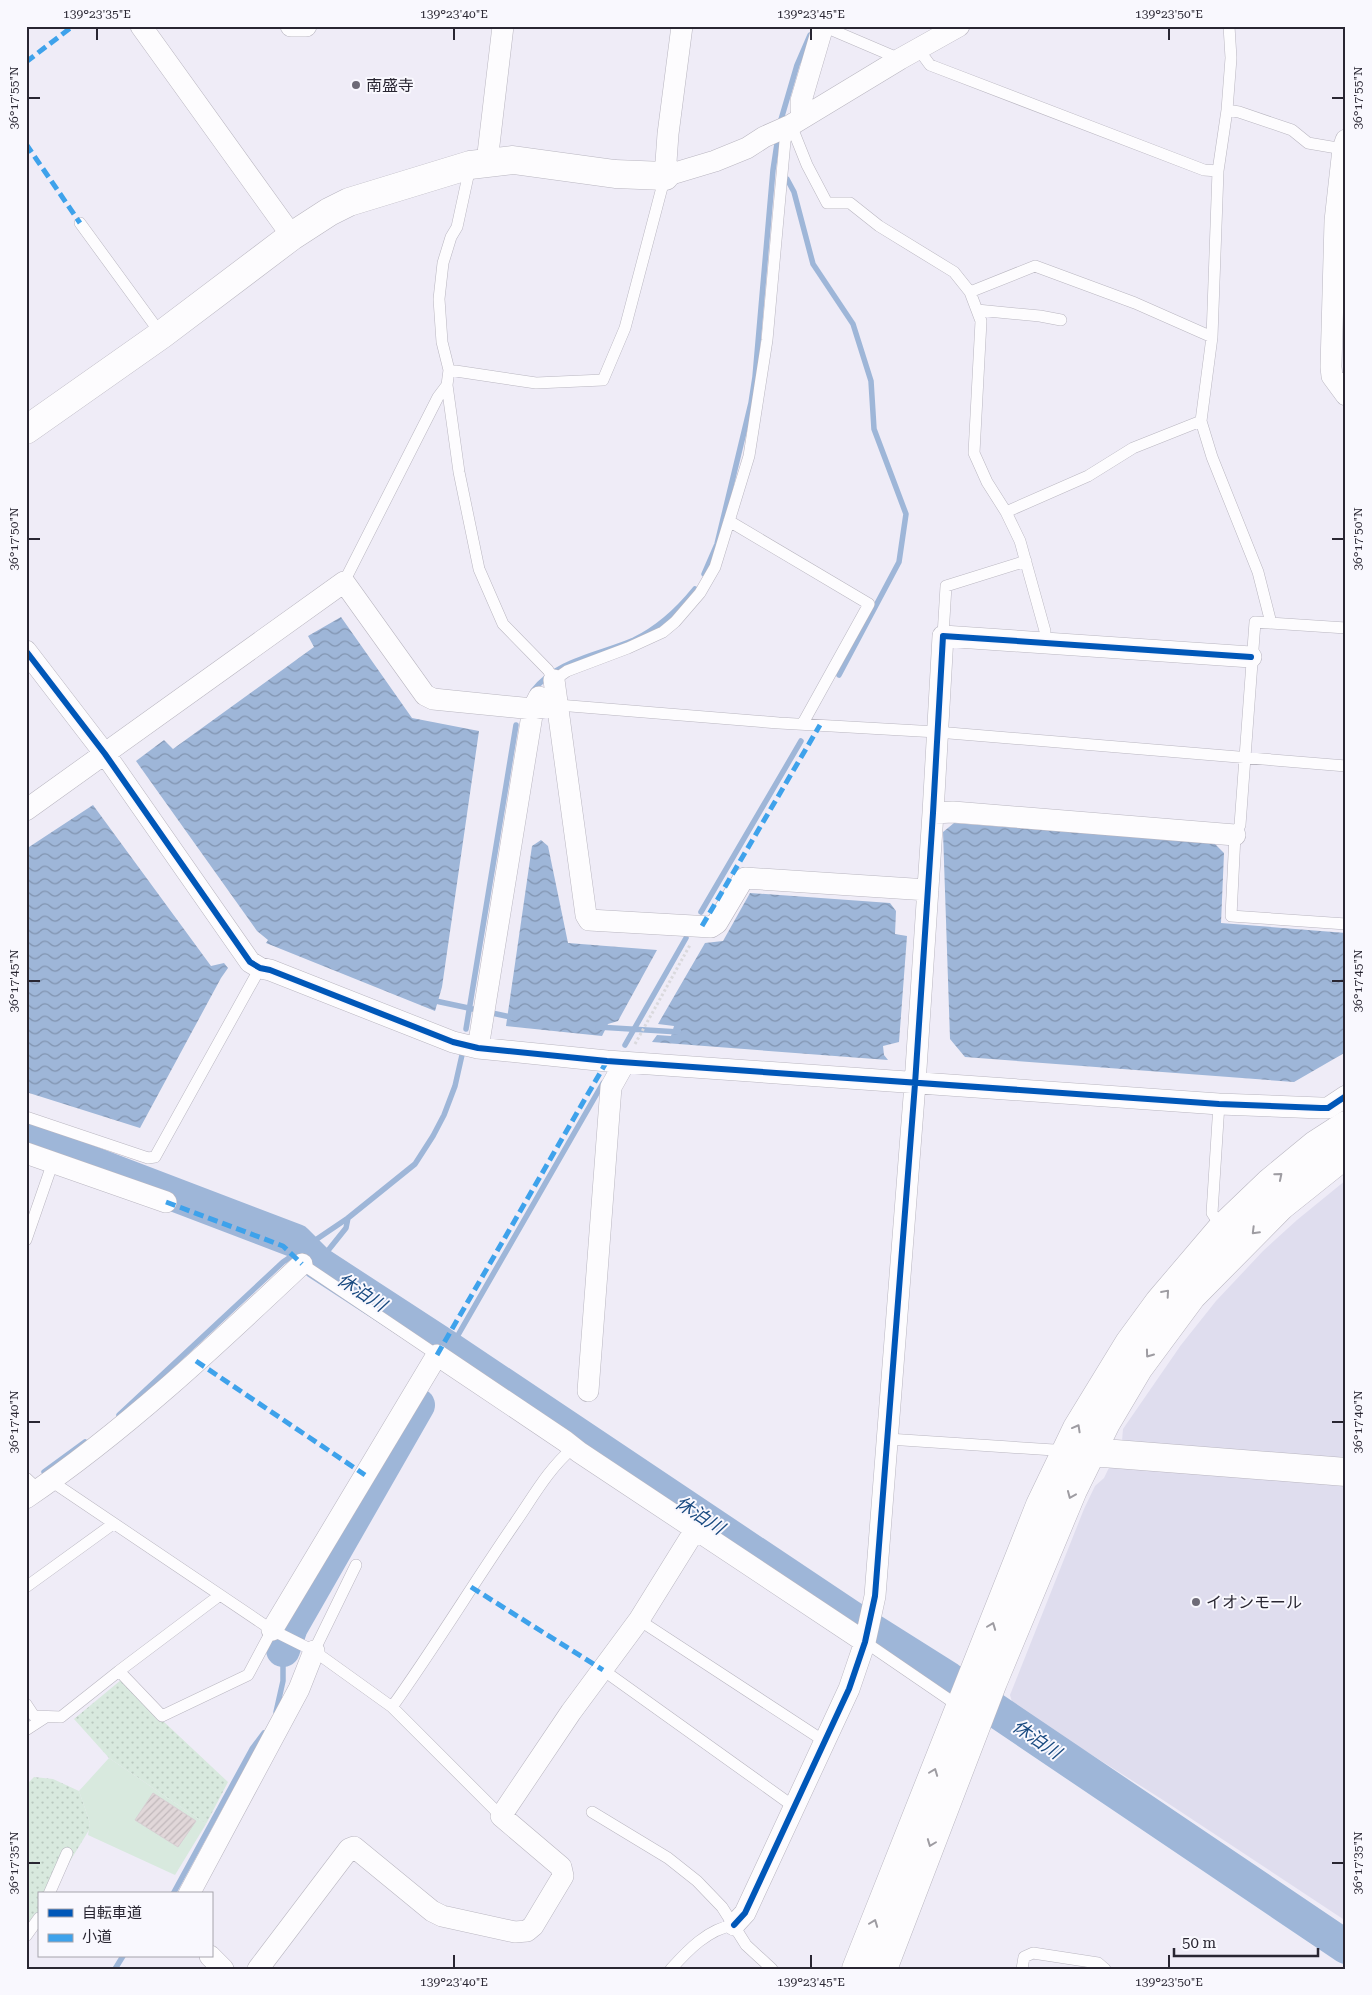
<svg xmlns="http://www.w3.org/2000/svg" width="1372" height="1995" font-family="'Roboto Serif','Noto Sans JP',serif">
	<defs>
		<pattern id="grass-dots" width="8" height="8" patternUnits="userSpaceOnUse" patternTransform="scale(1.25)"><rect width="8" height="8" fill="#d8e9de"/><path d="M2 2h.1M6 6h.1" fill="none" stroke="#b9c8bf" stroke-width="1.8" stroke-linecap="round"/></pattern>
		<pattern id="water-waves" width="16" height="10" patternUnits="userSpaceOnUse" patternTransform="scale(1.25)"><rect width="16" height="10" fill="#9eb6d8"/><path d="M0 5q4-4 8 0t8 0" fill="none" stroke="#8194b0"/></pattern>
		<pattern id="building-hatch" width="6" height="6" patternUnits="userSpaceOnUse" patternTransform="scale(1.25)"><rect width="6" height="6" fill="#e1d7d9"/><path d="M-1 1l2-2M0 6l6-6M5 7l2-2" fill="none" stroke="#c1b8bb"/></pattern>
	</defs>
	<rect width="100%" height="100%" fill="#efecf7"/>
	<path fill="#dfddee" d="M1346 1180V1921L1163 1800 1013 1705 1010 1695 1084 1509 1095 1486 1104 1478 1122 1441 1123 1429 1181 1345 1216 1301 1263 1251 1297 1220Z"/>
	<path fill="url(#grass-dots)" d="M127 1675 162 1720 228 1782 206 1824 109 1758 74 1719Z
		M34 1777 53 1779 79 1791 90 1823 89 1830 50 1894H39V1911L26 1929V1785Z"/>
	<path fill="#d8e9de" d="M109 1758 206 1824 175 1875 88 1835 90 1823 79 1791Z"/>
	<path fill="url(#water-waves)" d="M341 617 412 718 479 731 442 987 435 1011 266 943 268 940 257 931 136 761 164 740 173 749 314 647 308 636Z
		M93 805 211 966 224 963 228 968 221 978 140 1128 26 1092V849Z
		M954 823 1214 843 1224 853 1221 923 1346 933V1052L1294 1082 965 1057 950 1039 943 832Z
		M541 840 548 846 568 943 657 950 618 1021 608 1024 602 1036 506 1026 532 846Z
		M750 893 890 903 896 911 895 934 907 936 899 1042 883 1046 884 1055 888 1060 652 1042 657 1035 671 1036 674 1026 658 1024 705 943 723 941Z"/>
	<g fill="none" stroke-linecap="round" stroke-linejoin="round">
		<path stroke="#9eb6d8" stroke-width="5.5" d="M780 123 797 65 810 35
			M781 175 787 179 794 192 813 264 853 324 871 381 874 429 906 514 899 562 839 675
			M704 574 717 544 751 403 755 377 773 170 778 137
			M533 691C556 660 600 655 634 640 659 628 678 610 695 589
			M701 912 801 741
			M431 1000 515 1018
			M598 1027 679 1032
			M466 1029 516 725
			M625 1045 686 938
			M318 1263 346 1228 348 1218
			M450 1349 603 1083
			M119 1415 283 1262 348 1218 415 1164 433 1136 444 1115 455 1086 462 1055
			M44 1472 85 1442
			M276 1712 283 1681V1650
			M173 1894 252 1749 264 1733
			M115 1969 123 1956"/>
		<path stroke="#9eb6d8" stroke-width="34" d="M26 1138 296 1241 318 1263 450 1349 849 1616 949 1679 1346 1947
			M283 1650 291 1627 418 1405"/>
	</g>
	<path fill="url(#building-hatch)" stroke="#d7cfd3" d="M153 1793 196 1821 178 1847 135 1820Z"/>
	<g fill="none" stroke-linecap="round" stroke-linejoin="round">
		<g stroke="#b9b6c0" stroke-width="12">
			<path id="service" d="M829 26 832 30 900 59
				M1229 26 1231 58 1227 110 1218 171 1212 337 1201 421 1212 457 1258 572 1271 623
				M919 50 930 65 1204 170 1218 171
				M1227 110 1239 112 1292 130 1308 143 1343 149
				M791 125 807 165 827 203H850L879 226 954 272 970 292 981 321 974 453 987 482 1006 512 1020 541 1045 631 1044 642
				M470 167 457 227 451 237 443 263 439 299 442 342 449 370 447 385 459 472 479 569 503 624 548 670 554 680 567 671 628 648 663 632 675 622 700 593 715 567 749 456 767 340 785 141 790 126
				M80 223 161 334
				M970 292 1035 266 1135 303 1212 337
				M977 310 1040 316 1061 320
				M449 370 536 383 603 380 625 328 665 176
				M1006 512 1088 476 1133 448 1201 421
				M729 521 869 604 803 723
				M344 582 438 397 447 385
				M1346 628 1255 622 1240 825 1235 835 1231 916 1346 924
				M943 636 946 586 1026 561
				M558 705 779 723 937 732 1346 766
				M1219 1104 1212 1213 1222 1228
				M26 1117 148 1158 155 1157 260 968
				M26 1240 53 1162
				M302 1264 437 1355
				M888 1439 1054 1450 1064 1454
				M26 1478 39 1490
				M51 1481 272 1630 314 1651 392 1707 501 1816
				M26 1587 113 1524
				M639 1620 824 1741
				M865 1642 960 1707
				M314 1651 356 1565
				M603 1670 793 1806
				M119 1671 162 1716 248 1675 272 1630
				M26 1704 34 1716 61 1717 119 1671 220 1595
				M392 1707C435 1647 473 1584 515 1523 533 1497 549 1468 573 1448
				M26 1730 46 1717
				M592 1812 668 1858 697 1881 722 1907 746 1945 772 1969
				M49 1894 67 1853
				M26 1936 39 1918
				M671 1969C688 1950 708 1929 734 1925
				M1022 1969 1024 1957 1033 1953 1098 1963 1105 1969"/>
		</g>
		<g stroke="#b9b6c0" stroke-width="22">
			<path id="minor" d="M141 26 292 236
				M291 26H306
				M682 26 668 134 665 176 715 161 747 148 764 137 791 125 900 59 959 26
				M804 116 801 110V101L823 26
				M1346 140 1343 149 1335 221 1331 367 1332 376 1346 395
				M487 162 503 26
				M26 651 105 754 250 962 260 968 270 970 453 1042 478 1048 607 1061 1219 1104 1321 1108H1328L1346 1096
				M554 680 586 915 589 920 711 927 717 923 742 881 745 878 928 890
				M26 810 344 582 425 695 433 699 533 709 558 705
				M933 813 953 812 1235 835
				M478 1048 533 709 539 697
				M26 1153 166 1202
				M588 1391 611 1087 625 1062
				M26 1498C125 1431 215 1346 302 1264
				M272 1630 437 1355 565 1441 579 1452 865 1642
				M189 1894 299 1689 314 1651
				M734 1925 745 1913 849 1689 865 1642 875 1596 915 1084 933 813 943 636 1251 657
				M210 1956 223 1969
				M258 1969 349 1849 354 1847 432 1911 442 1916 515 1932 527 1931 533 1926 563 1876 561 1867 501 1816 571 1712 639 1620 695 1530"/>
		</g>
		<g stroke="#b9b6c0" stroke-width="29">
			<path id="tertiary" d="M26 430 161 335 292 236 329 212 349 202 470 165 513 160 615 174 665 176
				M1090 1452 1346 1472
				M856 1969 1040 1505 1077 1428 1129 1343 1159 1302 1222 1228 1269 1183 1315 1145 1346 1125
				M883 1969 993 1682 1073 1490 1106 1423 1138 1369 1192 1296 1281 1206 1346 1154"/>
		</g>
		<path stroke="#dad9dd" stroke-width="3" stroke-dasharray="2.5 2.5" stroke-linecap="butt" d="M635 1044 690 945"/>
		<use href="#service" stroke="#fdfcfe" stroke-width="11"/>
		<use href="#minor" stroke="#fdfcfe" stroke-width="21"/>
		<use href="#tertiary" stroke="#fdfcfe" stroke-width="28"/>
		<path stroke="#3ea2eb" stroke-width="5" stroke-dasharray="10 5" stroke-linecap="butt" d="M26 62 73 26
			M26 144 80 223
			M702 926 820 725
			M166 1202 283 1246 302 1264
			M437 1355 607 1061
			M196 1361 365 1475
			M471 1587 603 1670"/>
		<g stroke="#f9f8fe" stroke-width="9">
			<path id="cycleway" d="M26 651 105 754 250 962 260 968 270 970 453 1042 478 1048 607 1061 1219 1104 1321 1108H1328L1346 1096
				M734 1925 745 1913 849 1689 865 1642 875 1596 915 1084 933 813 943 636 1251 657"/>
		</g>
		<use href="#cycleway" stroke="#0057b8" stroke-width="6"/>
	</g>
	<defs><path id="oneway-chevron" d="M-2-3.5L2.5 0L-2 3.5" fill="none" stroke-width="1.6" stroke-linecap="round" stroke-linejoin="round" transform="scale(1.25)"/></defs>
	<g stroke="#9e9ca2">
		<use href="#oneway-chevron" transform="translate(1279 1176) rotate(-40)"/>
		<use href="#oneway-chevron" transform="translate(1255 1231) rotate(135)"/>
		<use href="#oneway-chevron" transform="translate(1166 1293) rotate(-49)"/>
		<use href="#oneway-chevron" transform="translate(1149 1354) rotate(126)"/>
		<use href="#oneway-chevron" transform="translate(1077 1428) rotate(-61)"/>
		<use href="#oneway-chevron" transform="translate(1071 1495) rotate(113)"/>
		<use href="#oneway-chevron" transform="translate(992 1626) rotate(-69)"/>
		<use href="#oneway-chevron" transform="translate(934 1772) rotate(-69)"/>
		<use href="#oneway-chevron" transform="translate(931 1843) rotate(111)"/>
		<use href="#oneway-chevron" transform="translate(874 1923) rotate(-69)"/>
	</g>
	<path fill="none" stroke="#292632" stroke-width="2" d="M97 28V40M454 28V40M811 28V40M1169 28V40M28 98H40M1332 98H1344M28 539H40M1332 539H1344M28 981H40M1332 981H1344M28 1422H40M1332 1422H1344M28 1863H40M1332 1863H1344M454 1955V1968M811 1955V1968M1169 1955V1968"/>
	<g fill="#6e6b77" stroke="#f9f8fe" stroke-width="2">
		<circle cx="356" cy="85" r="5"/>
		<circle cx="1196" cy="1602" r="5"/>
	</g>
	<g text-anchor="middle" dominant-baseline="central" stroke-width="4" stroke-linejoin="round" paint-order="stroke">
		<g font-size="16" fill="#292632" stroke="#f9f8fe" text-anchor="start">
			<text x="366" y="85">南盛寺</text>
			<text x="1206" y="1602">イオンモール</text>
		</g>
		<g font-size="18" font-style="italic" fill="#194a80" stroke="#f9f8fe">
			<text transform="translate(362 1292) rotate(33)">休泊川</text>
			<text transform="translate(700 1515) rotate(33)">休泊川</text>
			<text transform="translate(1037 1739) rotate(34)">休泊川</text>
		</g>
	</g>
	<rect width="1372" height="1995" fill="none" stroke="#f9f8fe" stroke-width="55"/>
	<rect x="38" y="1892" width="175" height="65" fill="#f9f8fe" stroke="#a6a4ac"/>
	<rect x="48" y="1909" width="25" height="8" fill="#0057b8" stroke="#a6a4ac"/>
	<text x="82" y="1918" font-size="15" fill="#292632">自転車道</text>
	<rect x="48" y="1934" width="25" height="8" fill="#3ea2eb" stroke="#a6a4ac"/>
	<text x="82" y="1942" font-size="15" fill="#292632">小道</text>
	<path d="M1174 1948v8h144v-8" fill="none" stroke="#292632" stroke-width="2.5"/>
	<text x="1182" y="1948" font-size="15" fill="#292632" stroke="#f9f8fe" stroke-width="4" paint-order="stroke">50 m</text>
	<rect x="28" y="28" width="1316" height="1940" fill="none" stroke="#292632" stroke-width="2"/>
	<g font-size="12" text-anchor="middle" fill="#292632">
		<text x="97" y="18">139°23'35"E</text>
		<text x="454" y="18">139°23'40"E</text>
		<text x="811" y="18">139°23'45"E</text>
		<text x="1169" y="18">139°23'50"E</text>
		<text transform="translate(14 98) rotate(-90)" y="4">36°17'55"N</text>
		<text transform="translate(1358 98) rotate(-90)" y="4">36°17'55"N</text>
		<text transform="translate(14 539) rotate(-90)" y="4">36°17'50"N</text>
		<text transform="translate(1358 539) rotate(-90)" y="4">36°17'50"N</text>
		<text transform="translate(14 981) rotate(-90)" y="4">36°17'45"N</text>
		<text transform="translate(1358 981) rotate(-90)" y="4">36°17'45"N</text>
		<text transform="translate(14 1422) rotate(-90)" y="4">36°17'40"N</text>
		<text transform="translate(1358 1422) rotate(-90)" y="4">36°17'40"N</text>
		<text transform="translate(14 1863) rotate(-90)" y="4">36°17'35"N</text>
		<text transform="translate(1358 1863) rotate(-90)" y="4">36°17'35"N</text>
		<text x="454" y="1986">139°23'40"E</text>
		<text x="811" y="1986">139°23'45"E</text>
		<text x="1169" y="1986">139°23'50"E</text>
	</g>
</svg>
